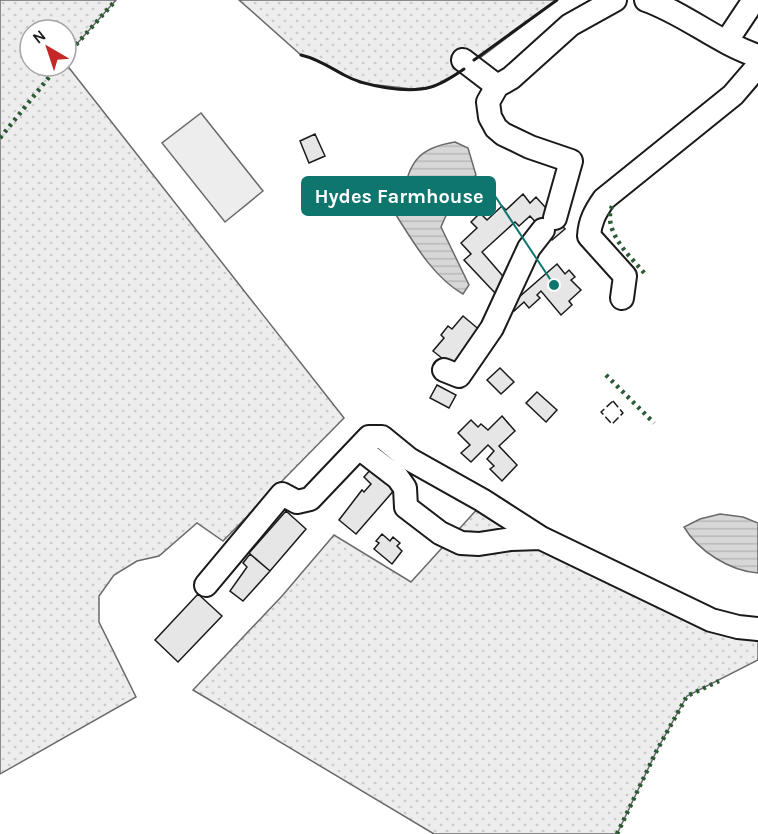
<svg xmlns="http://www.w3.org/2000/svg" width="758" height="834" font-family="Karla,sans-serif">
	<defs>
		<pattern id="green-dots" width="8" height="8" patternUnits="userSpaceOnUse" patternTransform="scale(1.5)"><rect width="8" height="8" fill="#ededed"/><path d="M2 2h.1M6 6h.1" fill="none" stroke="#cbcbcb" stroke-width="1.8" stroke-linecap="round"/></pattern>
		<pattern id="water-rules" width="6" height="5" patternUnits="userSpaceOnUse" patternTransform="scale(1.5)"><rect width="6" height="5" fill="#d7d7d7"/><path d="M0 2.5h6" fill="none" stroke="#b8b8b8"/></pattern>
	</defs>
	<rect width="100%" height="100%" fill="#fff"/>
	<path fill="url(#green-dots)" stroke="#6a6a6a" stroke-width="1.5" d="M0 0H116L66 56V30H30V66H66V64L344 418 223 541 197 523 159 556 137 561 114 575 99 596V622L136 697 0 774Z
		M239 0H557L465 69 432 87 412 89 360 83 313 58 301 55Z
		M480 506 758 633V660L687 696 657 750 617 834H434L193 690 282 596 334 535 411 582Z"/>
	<path fill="#ededed" stroke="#6a6a6a" stroke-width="1.5" d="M201 113 263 191 225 222 162 143Z"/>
	<path fill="url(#water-rules)" stroke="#6a6a6a" stroke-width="1.5" d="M455 142 468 148 476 175C459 190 449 207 441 227L469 285 463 294C433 277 414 243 396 215 411 175 404 150 455 142Z
		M720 514 743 517 758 523V573C730 571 698 551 684 527L700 519Z"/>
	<path fill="#e6e6e6" stroke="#1a1a1a" stroke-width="1.5" d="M315 134 325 156 309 163 300 141Z
		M523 194 530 203 536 197 565 229 552 240 530 216 519 226 515 222 482 252 508 282 495 293 464 260 471 254 461 243 477 228 471 222 480 213 487 220 502 206 506 210Z
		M557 264 565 274 569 270 575 277 571 280 581 290 569 301 572 305 561 315 541 291 537 295 540 298 529 308 524 302 514 311 510 305Z
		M463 316 482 332 453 367 433 351 444 338 441 335 448 326 452 329Z
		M500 368 514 382 501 394 487 380Z
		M437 385 456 395 449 408 430 398Z
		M537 392 557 410 546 422 526 403Z
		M502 416 515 431 499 446 517 465 502 481 490 469 494 466 487 459 494 451 488 445 471 462 461 453 470 445 458 433 471 420 478 427 481 424 488 430Z
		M372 468 396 488 356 534 339 520 362 490 364 492 371 484 364 477Z
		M286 511 306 529 270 571 249 553Z
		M382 534 390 541 393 537 400 543 397 546 402 551 392 564 374 549 379 543 376 541Z
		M250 554 270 571 243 601 230 591 247 567 243 563Z
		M198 594 222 616 178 662 155 640Z"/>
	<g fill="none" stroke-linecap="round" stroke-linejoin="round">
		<g stroke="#1a1a1a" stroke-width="26">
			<path id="minor" d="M646 0C686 14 718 43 758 56
				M726 42 754 0
				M463 60 497 86
				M555 218 571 161 530 147 503 134 496 128 490 117 488 102 497 86 511 78 570 25 615 0
				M622 298 625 276 589 236C590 221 595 212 604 199L733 95 758 66
				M444 370 459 376 492 328 529 248 543 230
				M359 448 398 478 405 488 406 507 440 533 461 543 479 544 511 539 541 538
				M206 585 282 494 297 502 310 499 369 437H382L409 459 482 500 541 538 711 620 738 627 758 629"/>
		</g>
		<use href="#minor" stroke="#fff" stroke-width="22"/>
		<path stroke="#2b5a34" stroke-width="4.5" stroke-dasharray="3 4.5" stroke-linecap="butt" d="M66 56 116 0
			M0 138 58 66
			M612 206C602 232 631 257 646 275
			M606 375 654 423
			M617 834 657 750 687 696 719 681"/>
		<path stroke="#1a1a1a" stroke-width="1.5" stroke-dasharray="8 3" stroke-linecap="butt" d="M613 401 623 413 612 424 601 412Z"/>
		<path stroke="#1a1a1a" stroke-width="3" d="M301 55C318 59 329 67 344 75 364 86 408 94 431 87 442 84 454 76 464 69
			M474 60 557 0"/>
	</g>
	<path fill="none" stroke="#0f766e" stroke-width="2" d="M554 285L495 196"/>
	<circle fill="#0f766e" stroke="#fff" stroke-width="2" cx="554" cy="285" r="6"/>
	<rect fill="#0f766e" stroke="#0f766e" stroke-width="2" x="302" y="177" width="193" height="38" rx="6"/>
	<g font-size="20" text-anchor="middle" font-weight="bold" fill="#fff">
		<text x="399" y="203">Hydes Farmhouse</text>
	</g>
	<g transform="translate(48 48) rotate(321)"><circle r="28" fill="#ffffff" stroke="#a3a3a3" stroke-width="1.5"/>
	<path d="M0-4.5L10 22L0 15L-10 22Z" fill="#c62828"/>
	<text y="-9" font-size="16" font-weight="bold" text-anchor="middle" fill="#1a1a1a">N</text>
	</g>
</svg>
